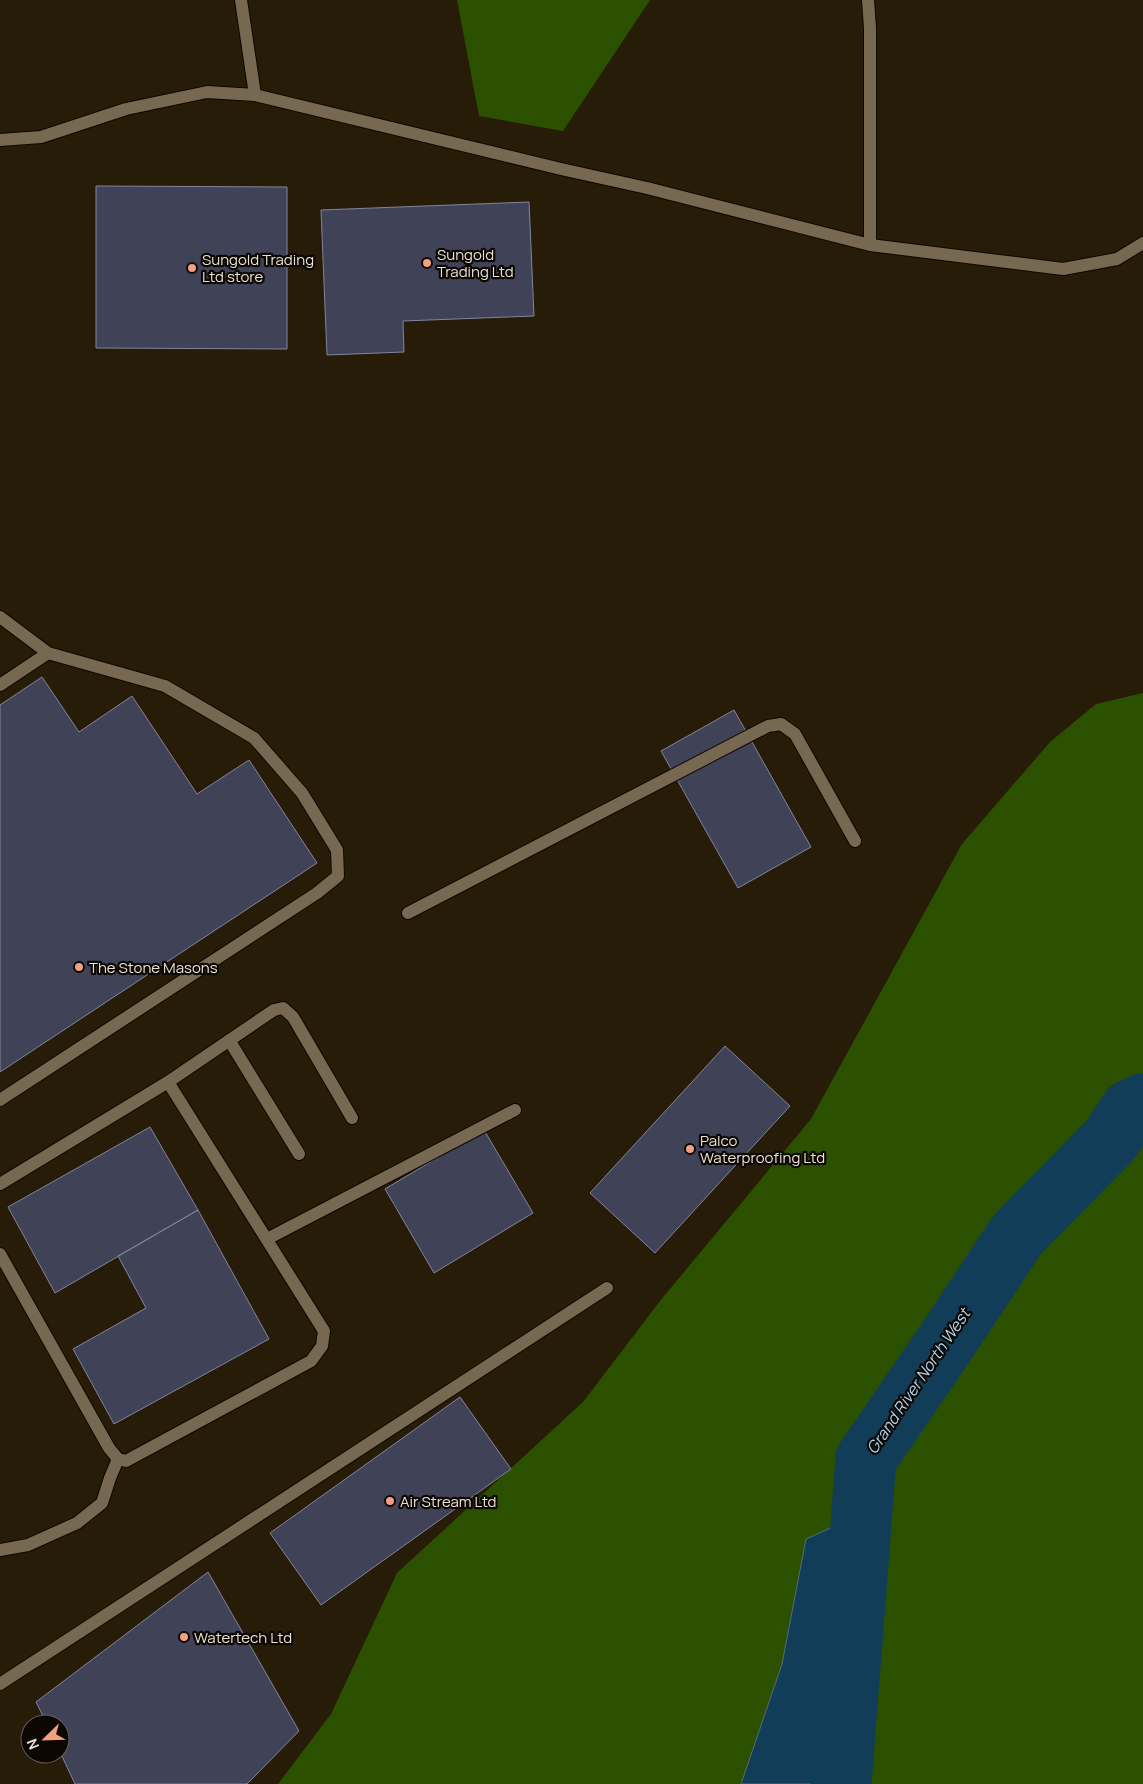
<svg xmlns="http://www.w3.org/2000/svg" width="1143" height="1784" font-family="Manrope,sans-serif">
	<rect width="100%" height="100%" fill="#271c07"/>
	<path fill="#2b5100" d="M457 0H650L563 131 479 116Z
		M1143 693V1784H839L829 1764 887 1526 857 1516 806 1539 782 1664 741 1784H278L331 1714 397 1573 583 1402 660 1301 811 1119 962 844 1050 742 1096 704Z"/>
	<path fill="#123d58" stroke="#536e7e" d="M857 1516 887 1526 829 1764 839 1784H741L782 1664 806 1539Z"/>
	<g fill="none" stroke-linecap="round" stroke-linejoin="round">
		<path stroke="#123d58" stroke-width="61" d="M841 1784 866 1459 942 1348 1017 1235 1112 1138 1130 1110 1143 1104"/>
	</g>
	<path fill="#404258" stroke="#83859e" d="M96 186 287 187V349L96 348Z
		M529 202 534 316 403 321 404 352 327 355 321 210Z
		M42 677 79 732 132 696 197 794 249 760 317 863 0 1072V705Z
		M734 710 811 847 738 888 661 751Z
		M725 1046 790 1106 655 1253 590 1193Z
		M150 1127 198 1210 55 1293 8 1207Z
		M484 1130 533 1213 434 1273 385 1189Z
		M198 1210 269 1339 114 1424 73 1349 146 1308 118 1256Z
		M460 1397 511 1469 321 1605 270 1533Z
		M208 1572 299 1731 247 1784H75L60 1752V1724H47L36 1702Z"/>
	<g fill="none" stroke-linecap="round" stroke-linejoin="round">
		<g stroke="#100600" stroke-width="14">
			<path id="service" d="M868 0 870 28V245
				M255 95 561 169 647 188 870 245 1063 269 1117 259 1143 243
				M0 617 48 653 165 686 254 738 302 793 337 850 338 876 317 893 0 1100
				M0 685 48 653
				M408 913 768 726 781 724 795 734 855 841
				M229 1040 299 1154
				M0 1184 168 1082 274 1010 283 1008 293 1017 352 1118
				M267 1239 515 1110
				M0 1254 109 1448 118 1459 126 1461 311 1361 322 1346 324 1331 168 1082
				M0 1550 28 1545 77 1523 102 1503 110 1478 118 1459
				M0 1684 607 1288"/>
		</g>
		<g stroke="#100600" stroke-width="14">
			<path id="minor" d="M0 140 41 137 126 109 207 92 255 95 241 0"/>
		</g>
		<use href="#service" stroke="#766851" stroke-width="12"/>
		<use href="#minor" stroke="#766851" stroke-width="12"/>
	</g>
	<g fill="#f39f82" stroke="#0c0702" stroke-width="2">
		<circle cx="427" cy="263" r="5"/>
		<circle cx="192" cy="268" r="5"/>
		<circle cx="79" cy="967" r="5"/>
		<circle cx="690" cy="1149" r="5"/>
		<circle cx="390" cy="1501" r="5"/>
		<circle cx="184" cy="1637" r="5"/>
	</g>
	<g text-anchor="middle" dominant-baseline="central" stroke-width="4.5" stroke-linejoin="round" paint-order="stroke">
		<g font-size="15" fill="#eae2d5" stroke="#0c0702" text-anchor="start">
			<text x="437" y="254">Sungold<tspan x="437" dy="17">Trading Ltd</tspan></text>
			<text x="202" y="259">Sungold Trading<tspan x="202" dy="17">Ltd store</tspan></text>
			<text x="89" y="967">The Stone Masons</text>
			<text x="700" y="1140">Palco<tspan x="700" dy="17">Waterproofing Ltd</tspan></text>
			<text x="400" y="1501">Air Stream Ltd</text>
			<text x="194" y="1637">Watertech Ltd</text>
		</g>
		<g font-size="16" font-style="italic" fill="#b2d8f4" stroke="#0c0702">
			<text transform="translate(918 1381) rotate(-56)">Grand River North West</text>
		</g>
	</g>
	<g transform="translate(45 1739) rotate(247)"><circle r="24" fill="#0c0702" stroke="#655f56"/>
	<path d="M0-4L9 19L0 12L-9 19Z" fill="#f39f82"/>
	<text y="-8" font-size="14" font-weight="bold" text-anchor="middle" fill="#eae2d5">N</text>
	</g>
</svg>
